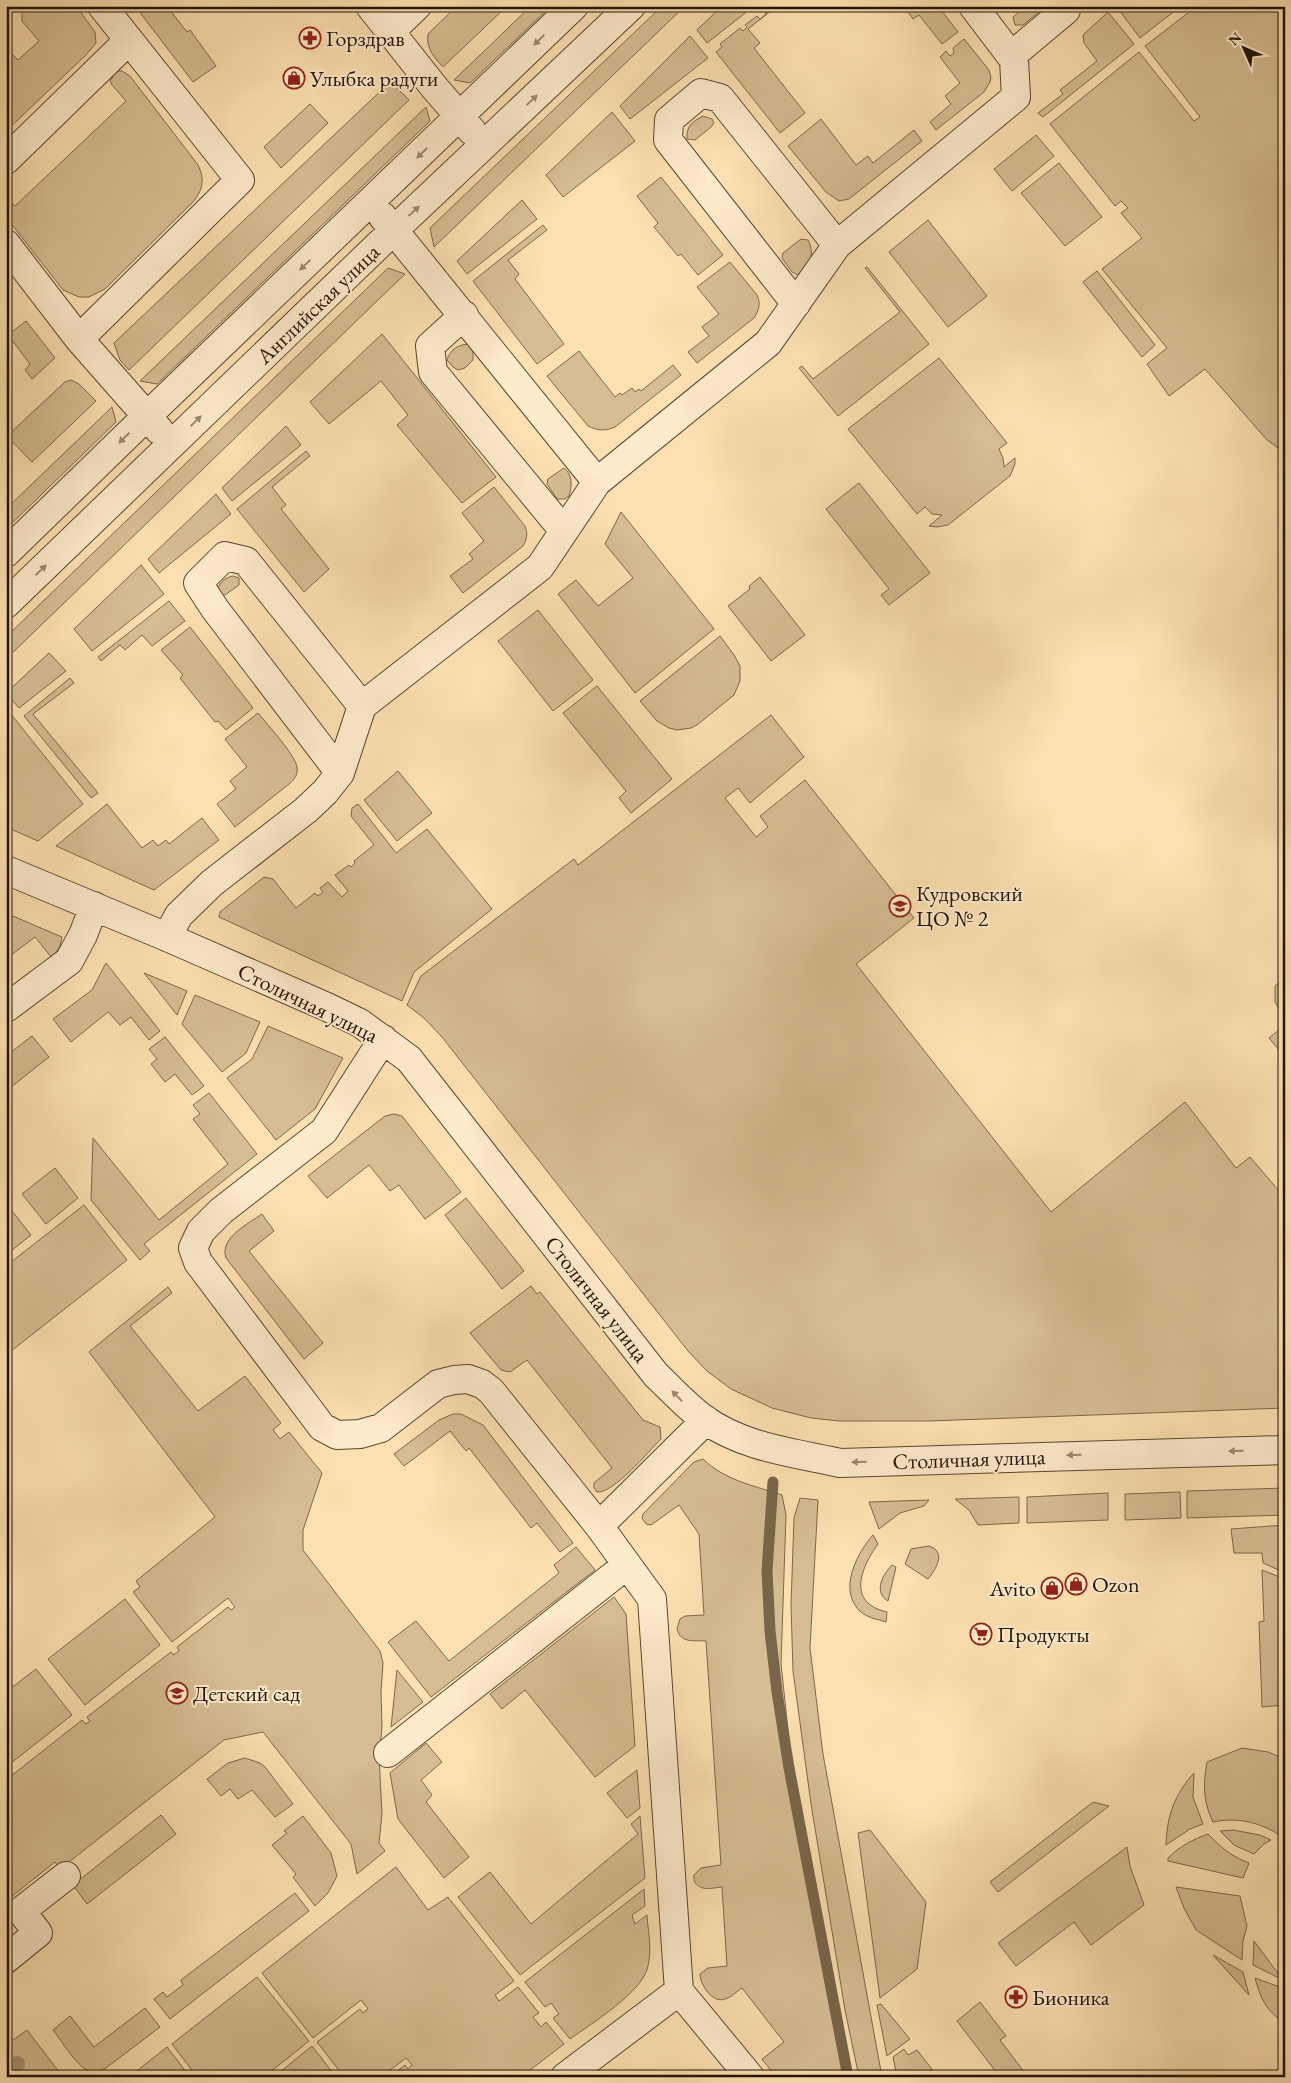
<svg xmlns="http://www.w3.org/2000/svg" width="1291" height="2083" font-family="'EB Garamond',serif">
	<rect width="100%" height="100%" fill="#fde0b1"/>
	<filter id="stains"><feTurbulence type="fractalNoise" baseFrequency=".004" numOctaves="4"/><feColorMatrix values="0 0 0 0 .2 0 0 0 0 .09 0 0 0 0 .02 0 0 0 .5 -.17"/></filter>
	<radialGradient id="worn" r=".72"><stop offset=".6" stop-color="#630" stop-opacity="0"/><stop offset="1" stop-color="#630" stop-opacity=".3"/></radialGradient>
	<path fill="#d7bd94" stroke="#7c684d" d="M26 6H76L95 32 96 43 86 55 6 131V48L18 60 39 41 22 21V12Z
		M135 6H167L187 32 190 30 216 66 193 82Z
		M457 6H507L443 67C434 57 426 49 428 34Z
		M531 6H551L470 83 454 80Z
		M662 6H685L434 247 430 228Z
		M722 6H754L707 43 697 30Z
		M769 6H777L748 29 760 43 754 48 805 113 780 133 716 52 722 47 720 44 740 28 743 31 747 27 745 25 757 16 760 19 766 14 764 11Z
		M904 6H938L958 32 942 44 919 15 913 19Z
		M1027 6H1046L1023 25H1015L1013 17Z
		M1116 6H1181L1140 38Z
		M1197 6H1285V453L1267 440 1205 369 1169 396 1147 364 1167 348 1102 269 1142 238 1121 213 1128 208 1121 201 1115 206 1050 124 1139 52 1194 121 1200 117 1145 46Z
		M1108 12 1134 44 1043 117 1038 113 1063 94 1060 90 1097 61 1084 43 1083 35Z
		M690 36 708 58 630 119 620 106Z
		M964 39 989 70 991 77 990 82 984 92 936 130 930 122 951 104 945 96 960 83 940 57 946 51 950 56 954 53 953 48Z
		M117 71H122L130 76 198 165C205 179 203 191 192 203L105 289 89 297H79L63 290 6 217V197L15 206 126 101 112 85 110 81Z
		M392 83 409 100 129 370 120 360 114 343 387 85Z
		M310 104 328 123 281 168 264 147Z
		M426 107 430 121 157 384 140 381Z
		M612 112 635 141 563 197 546 175Z
		M703 116 712 119 714 123 711 127 695 140 687 139C686 126 692 122 703 116Z
		M821 119 856 165 868 156 873 163 914 130 922 141 849 199 839 201 826 192 788 146Z
		M1036 135 1054 156 1012 191 994 169Z
		M1059 163 1102 217 1065 246 1021 193Z
		M661 177 723 255 698 275 681 254 678 256 654 227 658 223 637 196Z
		M522 200 537 219 467 274 457 261Z
		M928 220 987 296 948 327 889 252Z
		M543 225 547 230 508 260 519 274 515 279 564 344 537 364 473 281Z
		M801 239 808 240C815 253 811 267 798 275L792 272 782 258 783 253Z
		M730 262 757 295C761 304 759 310 754 318L697 363 688 352 709 336 702 327 719 314 697 287Z
		M867 267 929 344 838 416 799 368 802 366 813 379 900 312 865 268Z
		M388 268 405 274 6 659V637Z
		M1097 271 1155 345 1142 357 1083 282Z
		M26 321 55 358 32 379 25 370 30 364 8 335Z
		M382 334 496 477 462 503 397 425 408 415 381 381 329 424 310 402Z
		M468 344 473 349V360L465 368 458 370 453 367 447 360C450 350 457 345 468 344Z
		M579 351 615 397 620 393 622 395 632 388 635 392 639 389 641 391 673 365 681 375 615 427C605 431 598 431 588 426L547 376Z
		M939 358 1007 443 999 449 1003 458 1004 467 1015 458V464L1010 476 948 525 937 527 929 526 942 515 932 514 925 507 917 514 848 429Z
		M71 380 79 384 96 401 32 462 7 436 65 382Z
		M112 407 116 422 6 529V509Z
		M286 426 301 445 232 501 222 488Z
		M306 451 310 456 272 487 286 505 281 509 329 569 304 592 237 509Z
		M564 468C573 475 572 486 569 496L565 499H557L547 484 548 479Z
		M859 483 930 573 889 605 881 595 889 589 826 509Z
		M494 487 525 526C528 534 527 539 523 546L463 593 450 576 473 559 469 554 484 541 462 513Z
		M216 494 231 514 159 573 148 559Z
		M621 512 714 629 635 693 558 594 576 580 598 606 633 578 605 544Z
		M141 565 164 594 92 651 74 629Z
		M233 576 239 578V585L222 597 217 594C218 584 223 578 233 576Z
		M760 577 805 635 771 661 728 606 750 589 749 586Z
		M169 601 185 621 152 646 142 635 125 650 120 645 101 661 98 657Z
		M538 610 593 680 553 711 498 641Z
		M190 627 253 708 226 730 218 721 215 722 180 678 183 675 161 650Z
		M720 636 734 655 740 666V681L734 695 697 725 691 728 677 730 669 728 657 721 640 701Z
		M49 653 66 671 19 708 6 693Z
		M70 678 74 683 33 714 98 793 91 798 24 716Z
		M597 686 672 779 631 813 619 798 626 791 563 713Z
		M6 708 83 804 38 841 6 827Z
		M258 713C267 724 296 756 297 767 298 775 295 779 289 784L235 827 217 804 236 789 230 781 247 767 225 739Z
		M771 715 804 757 750 803 738 788 725 798 756 837 768 827 760 816 805 780 914 918 856 964 1051 1212 1185 1102 1236 1168 1250 1157 1285 1198V1408L930 1421H839L811 1418 772 1408 731 1389 707 1371 688 1351 442 1037 424 1018 407 1005 421 976 574 859 578 865Z
		M398 771 432 813 397 841 364 800Z
		M107 804 142 848 153 840 158 846 166 840 169 844 202 818 219 840 154 890 56 846Z
		M358 804 396 853 427 829 492 909 414 972 402 1001 219 917 220 912 264 877 273 879 296 908 315 893 318 896 323 892 320 888 328 882 342 897 348 891 335 875 349 865 351 867 355 863 354 861 374 845 351 816 352 808Z
		M6 913 62 937 60 946 52 958 35 937 6 959Z
		M106 963 160 1031 149 1040 131 1017 120 1025 108 1012 71 1042 53 1019 92 990Z
		M144 973 187 991 177 1015Z
		M1285 978V1018L1275 1002V986Z
		M195 995 260 1022 246 1053 222 1072 182 1024Z
		M1285 1025V1057L1269 1038Z
		M268 1026 343 1058 315 1109 276 1140 227 1078 252 1059Z
		M32 1036 49 1057 6 1091V1056Z
		M165 1037 204 1086 192 1095 175 1074 165 1082 151 1064 157 1059 149 1049Z
		M209 1093 257 1154 144 1244 150 1251 140 1260 91 1200 93 1138 159 1220 228 1164 193 1119 200 1114 193 1105Z
		M394 1114 402 1116 461 1192 425 1219 399 1185 390 1191 369 1165 327 1198 308 1176 385 1116Z
		M55 1168 78 1198 46 1224 22 1194Z
		M466 1198 524 1271 502 1289 445 1215Z
		M84 1205 127 1260 6 1355V1266Z
		M8 1206 31 1235 6 1255V1208Z
		M262 1214 274 1231 249 1251 323 1343 304 1359 226 1258C219 1238 248 1224 262 1214Z
		M531 1286 537 1294 540 1292 643 1420 660 1427 661 1439C649 1451 613 1494 597 1492L594 1488V1483L612 1468 527 1360 510 1372 501 1370 470 1333Z
		M168 1287 172 1293 130 1326 198 1411 245 1376 281 1423 273 1430 280 1439 289 1432 322 1473 303 1530V1550L380 1651 383 1663 381 1692 382 1728 379 1756 382 1814 379 1843 385 1851 357 1874 351 1844 263 1732 224 1740 60 1869 55 1862 6 1901V1798L11 1794 6 1787V1780L82 1720 86 1724 90 1721 87 1717 171 1652 173 1655 179 1651 177 1647 228 1607 231 1610 235 1607 228 1598 172 1642 133 1592 140 1587 136 1581 215 1517 89 1352Z
		M453 1414H461L483 1425 573 1543 560 1552 537 1523 531 1528 469 1448 466 1451 450 1431 404 1466 394 1454 439 1420Z
		M703 1459C724 1480 755 1486 782 1495L786 1515 781 1664 794 1786 806 1861 847 2077H776L762 2059 784 2042 742 1988C737 1991 731 1998 725 1999 712 2004 700 1984 700 1974L708 1968 727 1966 722 1887C711 1888 701 1892 694 1881V1875L701 1868 721 1865 706 1641C694 1640 681 1644 677 1629L680 1619 685 1616 704 1615 699 1534 679 1505 651 1525 646 1524 642 1518 643 1514 694 1462Z
		M1285 1488V1515L1187 1518V1491Z
		M1180 1492 1181 1518 1125 1520V1494Z
		M1108 1493V1520L1027 1523V1497Z
		M1019 1497V1523L978 1525 969 1510 955 1499Z
		M800 1498 818 1500 810 1648 823 1754 882 2077H859L845 2010 811 1804 793 1671 791 1605 794 1518Z
		M929 1500 924 1506 900 1513 879 1529 869 1502Z
		M1285 1525V1573L1263 1563 1262 1553H1234L1231 1529Z
		M873 1535 878 1544C860 1569 847 1603 887 1612L886 1622C877 1619 868 1618 861 1612 837 1591 857 1553 873 1535Z
		M929 1546C947 1552 936 1569 928 1579L905 1564 911 1549Z
		M576 1547 595 1570 431 1697 388 1642 416 1621 449 1661 559 1573 554 1565Z
		M892 1565 896 1567 888 1601C873 1592 883 1574 892 1565Z
		M1262 1570 1285 1579V1705L1262 1707 1259 1622 1264 1621Z
		M614 1597 626 1614 635 1746 595 1777 525 1690 502 1709 490 1694Z
		M125 1599 160 1645 85 1705 48 1659Z
		M36 1669 72 1715 6 1767V1692Z
		M397 1670 423 1702 391 1727Z
		M426 1743 442 1762 421 1780 432 1795 426 1802 469 1857 444 1878 398 1819 390 1773Z
		M1242 1748 1268 1752 1285 1759V1816L1281 1836C1260 1822 1237 1817 1213 1822 1203 1801 1203 1785 1207 1762Z
		M245 1758 260 1763 265 1767 293 1804 275 1817 252 1790 238 1799 230 1789 221 1796 207 1779 228 1763Z
		M637 1770 640 1808 627 1818 607 1793Z
		M1194 1773 1193 1797 1203 1824 1190 1829 1166 1845C1167 1816 1174 1795 1194 1773Z
		M1093 1802 1109 1806 998 1892 990 1882Z
		M161 1815 176 1834 87 1904 73 1885Z
		M303 1816 331 1853 337 1876 328 1893 315 1906 293 1877 296 1874 272 1845 287 1833 284 1831Z
		M640 1816 645 1878 520 1975 458 1897 490 1872 531 1924 638 1834 631 1824Z
		M870 1830 926 1902 917 1969 880 1998 858 1833Z
		M1233 1830 1260 1835 1271 1840 1264 1844 1254 1854 1234 1845 1220 1831Z
		M1208 1834C1222 1848 1229 1855 1249 1863L1243 1878 1168 1861V1858C1180 1846 1192 1840 1208 1834Z
		M1127 1847 1130 1866 1144 1905 1091 1945 1074 1922 1016 1966 998 1943Z
		M396 1867 428 1910 448 1897 514 1981 495 1995 499 2001 518 1987 539 2013 533 2017 541 2027 546 2022 564 2044 521 2077H390L405 2065 408 2069 412 2065 406 2058 381 2077H344L317 2042 360 2009 363 2013 368 2009 361 2000 313 2038 262 1973Z
		M1176 1887 1240 1896 1247 1926 1243 1941 1242 1960 1196 1930 1184 1908Z
		M644 1889 645 1906 632 1915 635 1924 647 1915C648 1931 652 1949 648 1966 643 1992 592 2023 570 2039L553 2018 559 2014 551 2003 545 2007 525 1982Z
		M295 1893 309 1911 170 2019 154 1999 163 1992 167 1997 183 1985 181 1980Z
		M1254 1941 1283 1980 1253 1965Z
		M1213 1955 1243 1972 1249 1995Z
		M257 1977 309 2041 264 2077H197L172 2044Z
		M1255 1978 1285 1989V2024C1265 2008 1262 2002 1255 1978Z
		M980 2002 1006 2036 1000 2040 1028 2077H1000L957 2021Z
		M881 2004 910 2039 887 2056 877 2005Z
		M145 2008 160 2027 106 2068C101 2070 96 2073 91 2072 77 2068 62 2041 53 2030L70 2016 94 2047Z
		M27 2030 63 2077H6V2045Z
		M312 2046 336 2077H274Z
		M167 2047 190 2077H129Z
		M904 2049 908 2055 917 2050 938 2077H897L893 2057Z"/>
	<g fill="none" stroke-linecap="round" stroke-linejoin="round">
		<path stroke="#78654a" stroke-width="11" d="M773 1482 767 1571 770 1631 777 1692 789 1768 848 2077"/>
		<g stroke="#574731" stroke-width="30">
			<path id="minor" d="M370 6 434 87 472 131
				M390 32 417 6
				M1011 56 1066 10 1063 6
				M6 160 129 40
				M383 217 597 482
				M6 244 79 339 159 430
				M796 304 668 140 669 120 701 93 720 98 837 245
				M464 315 430 346 433 372 564 531
				M79 339 240 180 102 6
				M6 553 147 416 574 6
				M6 604 394 230 631 6
				M340 773 215 609 198 583 225 556 246 561 362 706
				M6 870 167 937 327 1007 360 1023 409 1059 656 1375C672 1390 686 1406 704 1419 742 1447 795 1453 840 1463L1285 1450
				M167 937 179 915 212 883 306 810 325 792 340 773 362 706 540 567 597 482 768 343 837 245 1016 97 1014 60 973 6
				M6 1008 69 961 83 935 94 906
				M383 1039 324 1131 221 1211 201 1231 193 1248 198 1262 322 1427 337 1435 360 1434 381 1428 438 1384 454 1380 468 1379 482 1384 491 1391 599 1526 652 1599 679 1991 750 2077
				M599 1526 706 1420
				M388 1753 627 1565
				M6 1959 38 1933 21 1911 66 1876
				M565 2077 679 1991"/>
		</g>
		<use href="#minor" stroke="#feebcc" stroke-width="28"/>
	</g>
	<circle fill="#a7906e" cx="17" cy="2064" r="8"/>
	<defs><path id="oneway-solid" d="M-6-.8H1V-3.2L6.5 0L1 3.2V.8H-6Z" transform="scale(1.25)"/></defs>
	<g fill="#9a8a73">
		<use href="#oneway-solid" transform="translate(539 40) rotate(136)"/>
		<use href="#oneway-solid" transform="translate(532 100) rotate(-43)"/>
		<use href="#oneway-solid" transform="translate(422 153) rotate(136)"/>
		<use href="#oneway-solid" transform="translate(414 211) rotate(-43)"/>
		<use href="#oneway-solid" transform="translate(305 265) rotate(136)"/>
		<use href="#oneway-solid" transform="translate(196 421) rotate(-44)"/>
		<use href="#oneway-solid" transform="translate(124 438) rotate(136)"/>
		<use href="#oneway-solid" transform="translate(41 570) rotate(-44)"/>
		<use href="#oneway-solid" transform="translate(677 1396) rotate(-134)"/>
		<use href="#oneway-solid" transform="translate(1236 1451) rotate(179)"/>
		<use href="#oneway-solid" transform="translate(1074 1455) rotate(178)"/>
		<use href="#oneway-solid" transform="translate(859 1462) rotate(178)"/>
	</g>
	<defs>
		<g id="pharmacy-ring" transform="scale(1.125)"><circle r="9.5" fill="#feebcc" stroke="#8f2418" stroke-width="1.5"/><path d="M-2-6h4v4h4v4h-4v4h-4v-4h-4v-4h4Z" fill="#8f2418"/></g>
		<g id="shop-ring" transform="scale(1.125)"><circle r="9.5" fill="#feebcc" stroke="#8f2418" stroke-width="1.5"/><path d="M-5-2.5h2.3a2.7 3.5 0 0 1 5.4 0H5L5.5 6h-11ZM-1.5-2.5h3a1.5 2.3 0 0 0-3 0Z" fill="#8f2418"/></g>
		<g id="school-ring" transform="scale(1.125)"><circle r="9.5" fill="#feebcc" stroke="#8f2418" stroke-width="1.5"/><path d="M0-5L7-2L0 1L-7-2ZM-4 1L0 2.5L4 1V4Q0 6-4 4Z" fill="#8f2418"/></g>
		<g id="supermarket-ring" transform="scale(1.125)"><circle r="9.5" fill="#feebcc" stroke="#8f2418" stroke-width="1.5"/><path d="M-6-5.5h2.5l.6 2H6L4.5 2H-2.5L-4.4-4H-6ZM-1.5 3.2a1.3 1.3 0 1 0 .1 0ZM3 3.2a1.3 1.3 0 1 0 .1 0Z" fill="#8f2418"/></g>
	</defs>
	<g fill-rule="evenodd">
		<use href="#pharmacy-ring" x="310" y="38"/>
		<use href="#shop-ring" x="294" y="78"/>
		<use href="#school-ring" x="900" y="906"/>
		<use href="#shop-ring" x="1076" y="1584"/>
		<use href="#shop-ring" x="1052" y="1588"/>
		<use href="#supermarket-ring" x="981" y="1634"/>
		<use href="#school-ring" x="177" y="1693"/>
		<use href="#pharmacy-ring" x="1016" y="1997"/>
	</g>
	<g text-anchor="middle" dominant-baseline="central" stroke-width="4" stroke-linejoin="round" paint-order="stroke">
		<g font-size="22" fill="#201406" stroke="#feebcc" text-anchor="start">
			<text x="326" y="38">Горздрав</text>
			<text x="310" y="78">Улыбка радуги</text>
			<text x="916" y="893">Кудровский<tspan x="916" dy="25">ЦО № 2</tspan></text>
			<text x="1092" y="1584">Ozon</text>
			<text x="1036" y="1588" text-anchor="end">Avito</text>
			<text x="997" y="1634">Продукты</text>
			<text x="193" y="1693">Детский сад</text>
			<text x="1032" y="1997">Бионика</text>
		</g>
		<g font-size="22" fill="#201406" stroke="#feebcc">
			<text transform="translate(318 304) rotate(-44)">Английская улица</text>
			<text transform="translate(308 1003) rotate(26)">Столичная улица</text>
			<text transform="translate(597 1299) rotate(52)">Столичная улица</text>
			<text transform="translate(969 1459) rotate(-2)">Столичная улица</text>
		</g>
	</g>
	<rect width="1291" height="2083" fill="none" stroke="#fde0b1" stroke-width="25"/>
	<rect x="8" y="8" width="1276" height="2068" fill="none" stroke="#201406" stroke-width="2.5"/>
	<rect x="12" y="12" width="1266" height="2058" fill="none" stroke="#201406"/>
	<g transform="translate(1244 48) rotate(315)" stroke="#feebcc" stroke-width="4" paint-order="stroke">
	<path d="M0-4L9 19L0 12L-9 19Z" fill="#201406"/>
	<text y="-8" font-size="14" font-weight="bold" text-anchor="middle" fill="#201406">N</text>
	</g>
	<rect width="100%" height="100%" filter="url(#stains)"/>
	<rect width="100%" height="100%" fill="url(#worn)"/>
</svg>
